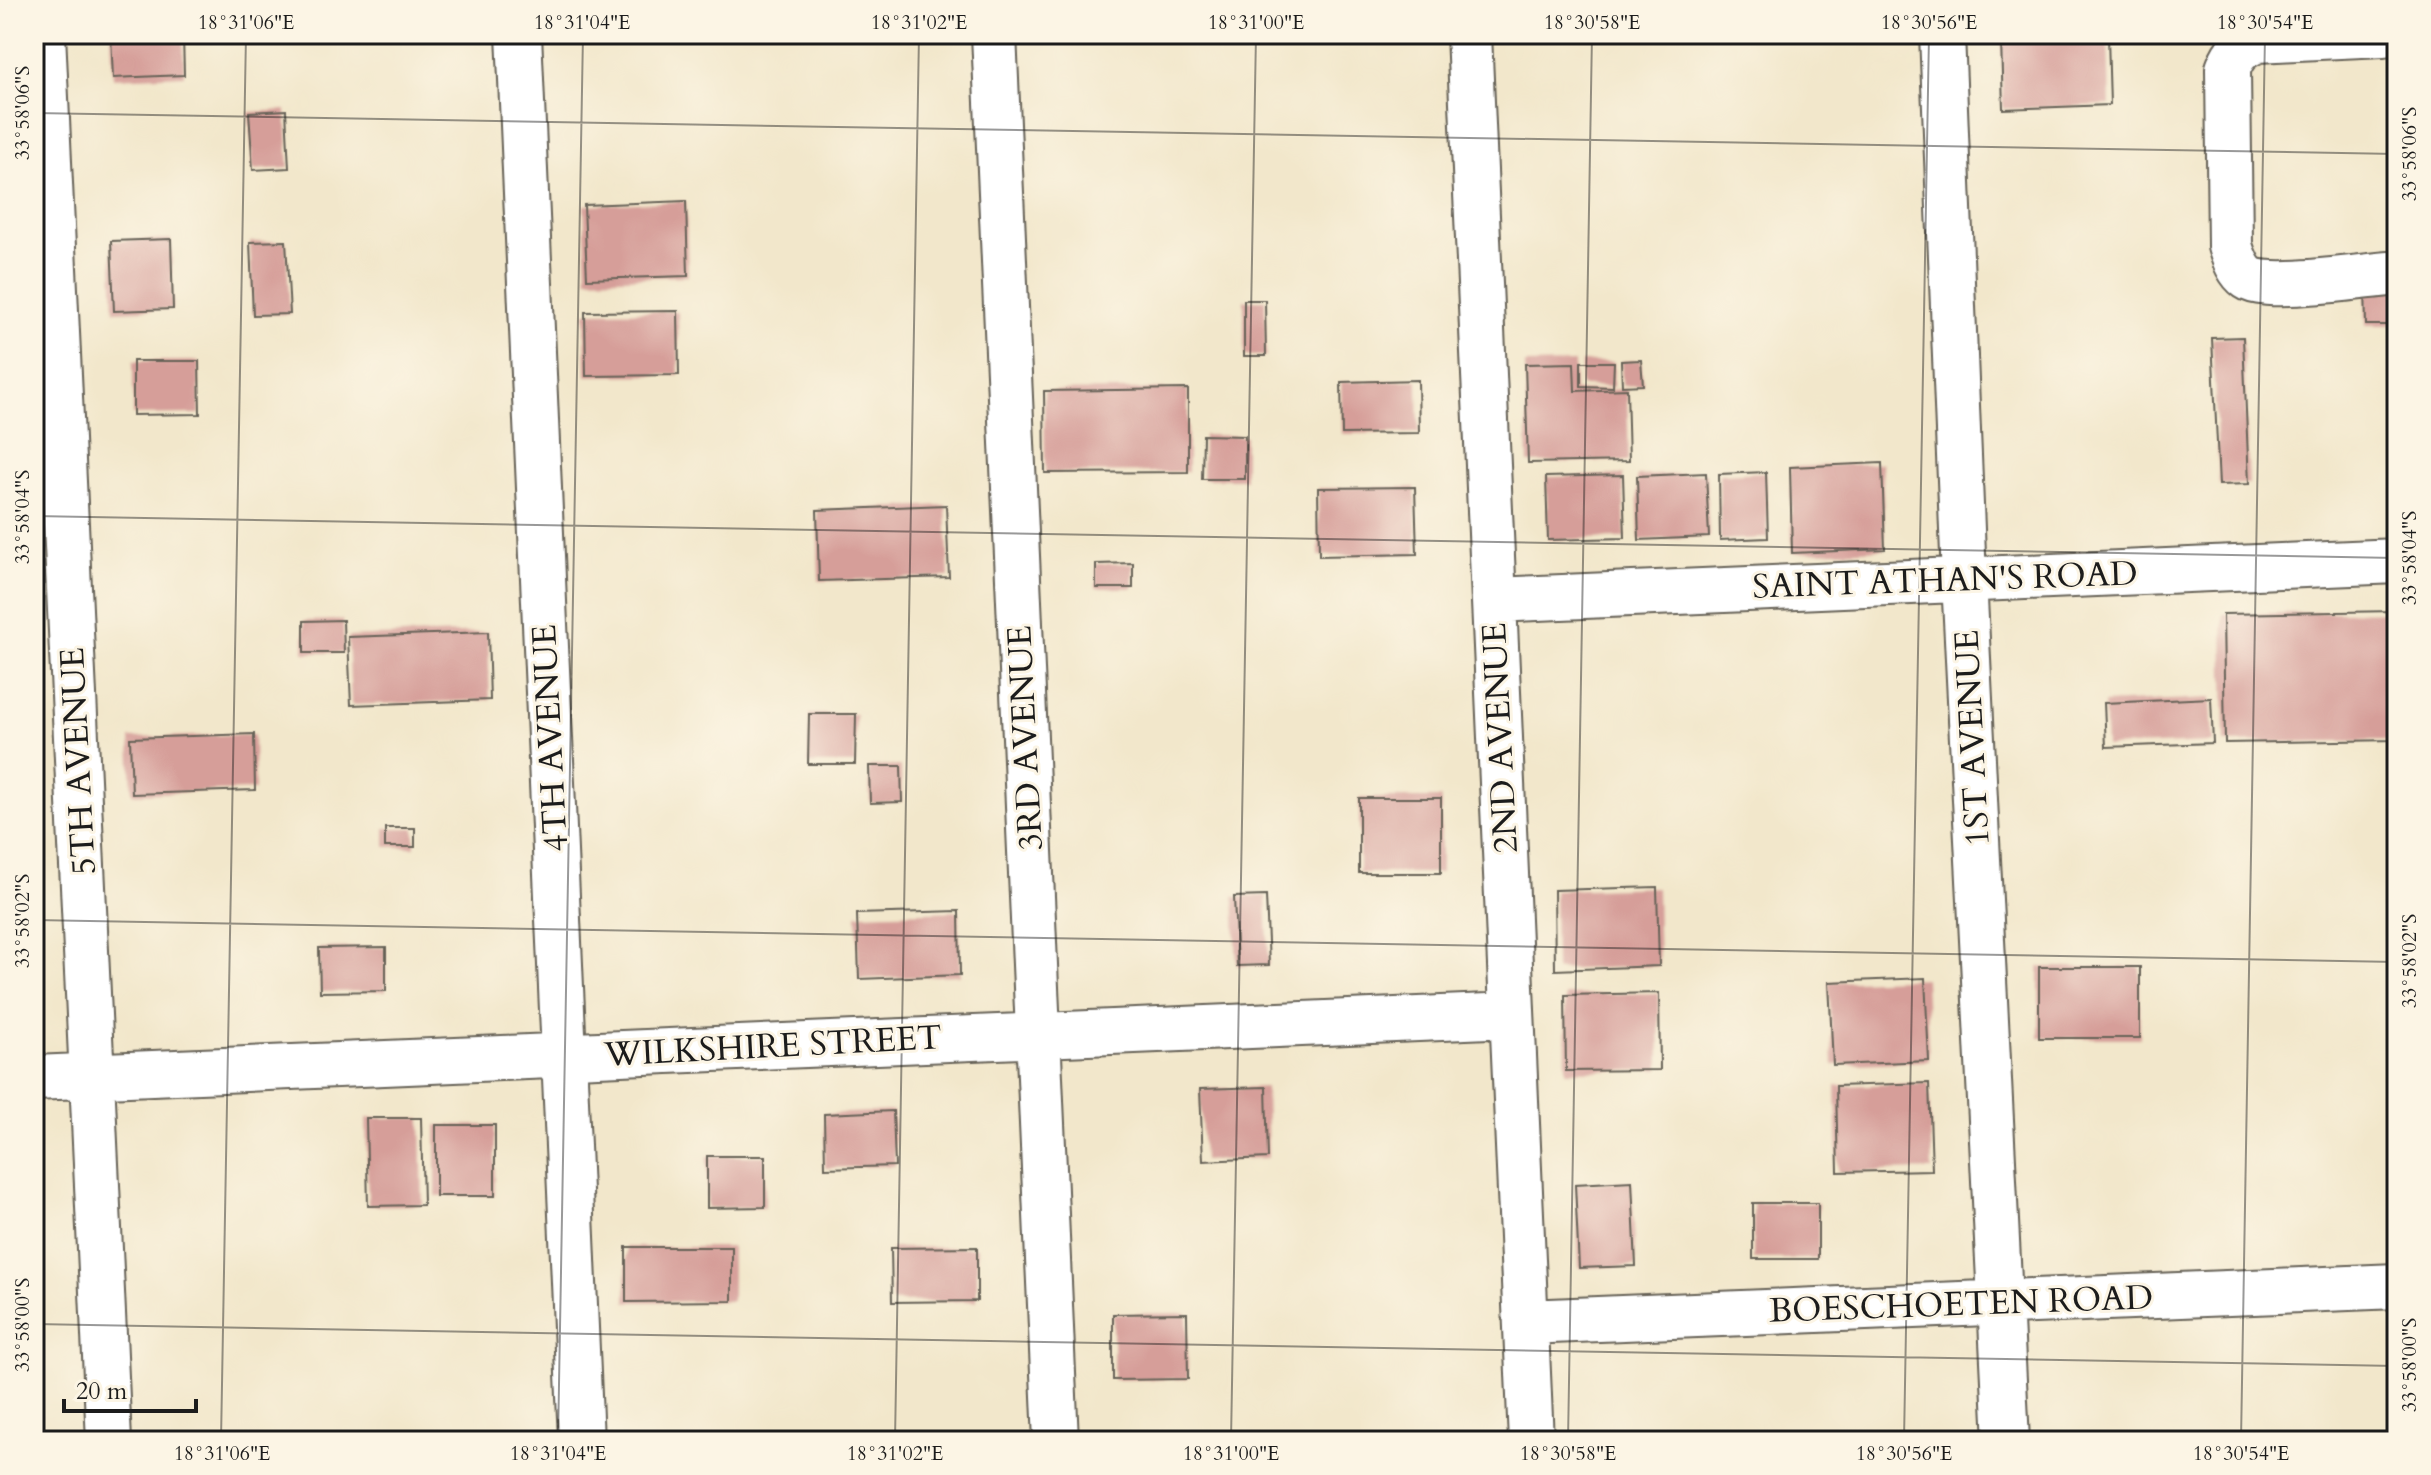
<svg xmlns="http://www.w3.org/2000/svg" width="2431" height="1475" font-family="Cardo,serif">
	<rect width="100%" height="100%" fill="#fcf5e5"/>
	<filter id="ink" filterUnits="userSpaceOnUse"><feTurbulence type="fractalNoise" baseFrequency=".0125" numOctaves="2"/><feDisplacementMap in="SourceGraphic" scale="16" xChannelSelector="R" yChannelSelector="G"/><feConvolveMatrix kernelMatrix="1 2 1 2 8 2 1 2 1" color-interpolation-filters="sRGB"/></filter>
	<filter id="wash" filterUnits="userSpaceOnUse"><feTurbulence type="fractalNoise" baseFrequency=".006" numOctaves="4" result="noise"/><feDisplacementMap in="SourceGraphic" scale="32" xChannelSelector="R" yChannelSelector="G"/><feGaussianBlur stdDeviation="1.8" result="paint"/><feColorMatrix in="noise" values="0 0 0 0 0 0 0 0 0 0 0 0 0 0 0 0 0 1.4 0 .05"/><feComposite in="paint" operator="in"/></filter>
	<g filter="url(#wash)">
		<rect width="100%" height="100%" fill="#f2e7cb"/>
		<g id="blocks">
			<path fill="#d69e99" d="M111 34H183L184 75 113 78Z
				M2108 36 2110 105 2003 109 2001 39Z
				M286 110 289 168 253 170 249 112Z
				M686 201 688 276 587 279 584 205Z
				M171 239 173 309 114 311 111 241Z
				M286 241 290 314 253 315 250 242Z
				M2365 284H2397V325H2366Z
				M1244 300H1265L1266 356H1244Z
				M678 311 679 375 586 376 585 312Z
				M2243 337 2249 484 2219 485 2212 338Z
				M1641 360 1643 385 1622 386 1621 361Z
				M133 361H199L200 414 133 415Z
				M1581 362H1614L1613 387 1581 386Z
				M1574 363 1575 391 1627 389 1629 461 1528 463 1525 364Z
				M1418 380 1419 433 1342 434 1341 382Z
				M1188 389V472L1045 473 1044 391Z
				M1203 435 1245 436V479H1202Z
				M1882 463 1885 549 1792 553 1790 467Z
				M1766 472 1768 538 1720 540 1719 474Z
				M1706 473 1709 537 1639 540 1637 476Z
				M1623 475 1625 538 1548 540 1546 477Z
				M1415 487 1417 554 1319 556 1318 488Z
				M946 505 949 577 819 581 817 510Z
				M1133 563V588H1096V564Z
				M2397 611V740L2225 743 2223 614Z
				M343 620 344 653H304V621Z
				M488 632 490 700 351 705 348 637Z
				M2211 698 2213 743 2106 747 2104 703Z
				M809 714H856L855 764H808Z
				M254 734 255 790 132 794 130 738Z
				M869 766H901L902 802 870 803Z
				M1359 798H1441V873H1359Z
				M385 828H415V847H385Z
				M1657 887 1659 966 1555 970 1554 890Z
				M1266 896 1269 965 1237 966 1234 897Z
				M959 911 960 975 859 979 857 914Z
				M386 947V991L320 992 319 948Z
				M2039 967H2140V1038H2039Z
				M1925 978 1929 1061 1833 1065 1829 982Z
				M1659 993 1660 1070 1566 1071 1565 995Z
				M1929 1083 1932 1170 1838 1172 1836 1086Z
				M1266 1087 1268 1158 1203 1161 1200 1089Z
				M893 1111 895 1166 825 1168 824 1114Z
				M366 1118H421L423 1205 368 1206Z
				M436 1125H495V1196H436Z
				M707 1156H765V1207L707 1208Z
				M1632 1181 1636 1266 1579 1268 1575 1184Z
				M1753 1203H1818V1259H1753Z
				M626 1247H732V1301L626 1302Z
				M977 1247V1301L892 1302 891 1248Z
				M1187 1313 1188 1379 1113 1380V1314Z"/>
		</g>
	</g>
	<g filter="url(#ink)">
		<use href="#blocks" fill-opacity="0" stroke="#676359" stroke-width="2"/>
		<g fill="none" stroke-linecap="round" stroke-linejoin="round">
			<g stroke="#676359" stroke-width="48">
				<path id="minor" d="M43 34 109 1441
					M519 34 581 1441
					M994 34 1056 1441
					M1469 34 1531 1441
					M1942 34 1964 579 2007 1441
					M2383 34 2257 40C2241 47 2234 52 2228 69L2230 246C2234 258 2238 271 2248 278 2266 291 2364 276 2390 274
					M1494 600 2397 561
					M34 1078 1512 1015
					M1526 1322 2397 1286"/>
			</g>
			<use href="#minor" stroke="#fff" stroke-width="44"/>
		</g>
	</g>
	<path fill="none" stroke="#1c1c1c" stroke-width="2" stroke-opacity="0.45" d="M34 113 2397 154M34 516 2397 558M34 920 2397 962M34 1324 2397 1366M221 1441 246 34M558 1441 583 34M895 1441 919 34M1231 1441 1256 34M1568 1441 1592 34M1904 1441 1929 34M2241 1441 2265 34"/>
	<g text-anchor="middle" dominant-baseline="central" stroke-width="6" stroke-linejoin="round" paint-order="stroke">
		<g font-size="34" fill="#1c1c1c" stroke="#fcf5e5">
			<text transform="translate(1945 580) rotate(-2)">SAINT ATHAN'S ROAD</text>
			<text transform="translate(550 738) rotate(-93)">4TH AVENUE</text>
			<text transform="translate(1025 738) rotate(-93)">3RD AVENUE</text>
			<text transform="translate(1500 738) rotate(-93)">2ND AVENUE</text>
			<text transform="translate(1972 738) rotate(-93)">1ST AVENUE</text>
			<text transform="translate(78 761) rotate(-93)">5TH AVENUE</text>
			<text transform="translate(773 1046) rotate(-3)">WILKSHIRE STREET</text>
			<text transform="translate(1961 1304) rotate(-2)">BOESCHOETEN ROAD</text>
		</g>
	</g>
	<rect width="2431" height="1475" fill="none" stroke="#fcf5e5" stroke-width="88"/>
	<path d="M64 1399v12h132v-12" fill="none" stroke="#1c1c1c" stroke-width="4"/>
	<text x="76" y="1399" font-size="24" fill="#1c1c1c" stroke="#fcf5e5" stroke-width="6" paint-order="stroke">20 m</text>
	<rect x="44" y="44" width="2343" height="1387" fill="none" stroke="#1c1c1c" stroke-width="3"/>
	<g font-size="20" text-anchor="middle" fill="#1c1c1c">
		<text x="246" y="29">18°31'06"E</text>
		<text x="582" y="29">18°31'04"E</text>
		<text x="919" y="29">18°31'02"E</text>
		<text x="1256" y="29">18°31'00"E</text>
		<text x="1592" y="29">18°30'58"E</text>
		<text x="1929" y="29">18°30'56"E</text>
		<text x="2265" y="29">18°30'54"E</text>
		<text transform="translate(22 113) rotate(-90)" y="7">33°58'06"S</text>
		<text transform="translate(2409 154) rotate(-90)" y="7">33°58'06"S</text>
		<text transform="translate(22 517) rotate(-90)" y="7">33°58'04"S</text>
		<text transform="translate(2409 558) rotate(-90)" y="7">33°58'04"S</text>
		<text transform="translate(22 921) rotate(-90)" y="7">33°58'02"S</text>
		<text transform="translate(2409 961) rotate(-90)" y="7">33°58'02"S</text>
		<text transform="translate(22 1325) rotate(-90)" y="7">33°58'00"S</text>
		<text transform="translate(2409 1365) rotate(-90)" y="7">33°58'00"S</text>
		<text x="222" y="1460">18°31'06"E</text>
		<text x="558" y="1460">18°31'04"E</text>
		<text x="895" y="1460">18°31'02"E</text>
		<text x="1231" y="1460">18°31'00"E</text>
		<text x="1568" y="1460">18°30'58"E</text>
		<text x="1904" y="1460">18°30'56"E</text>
		<text x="2241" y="1460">18°30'54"E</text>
	</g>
</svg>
